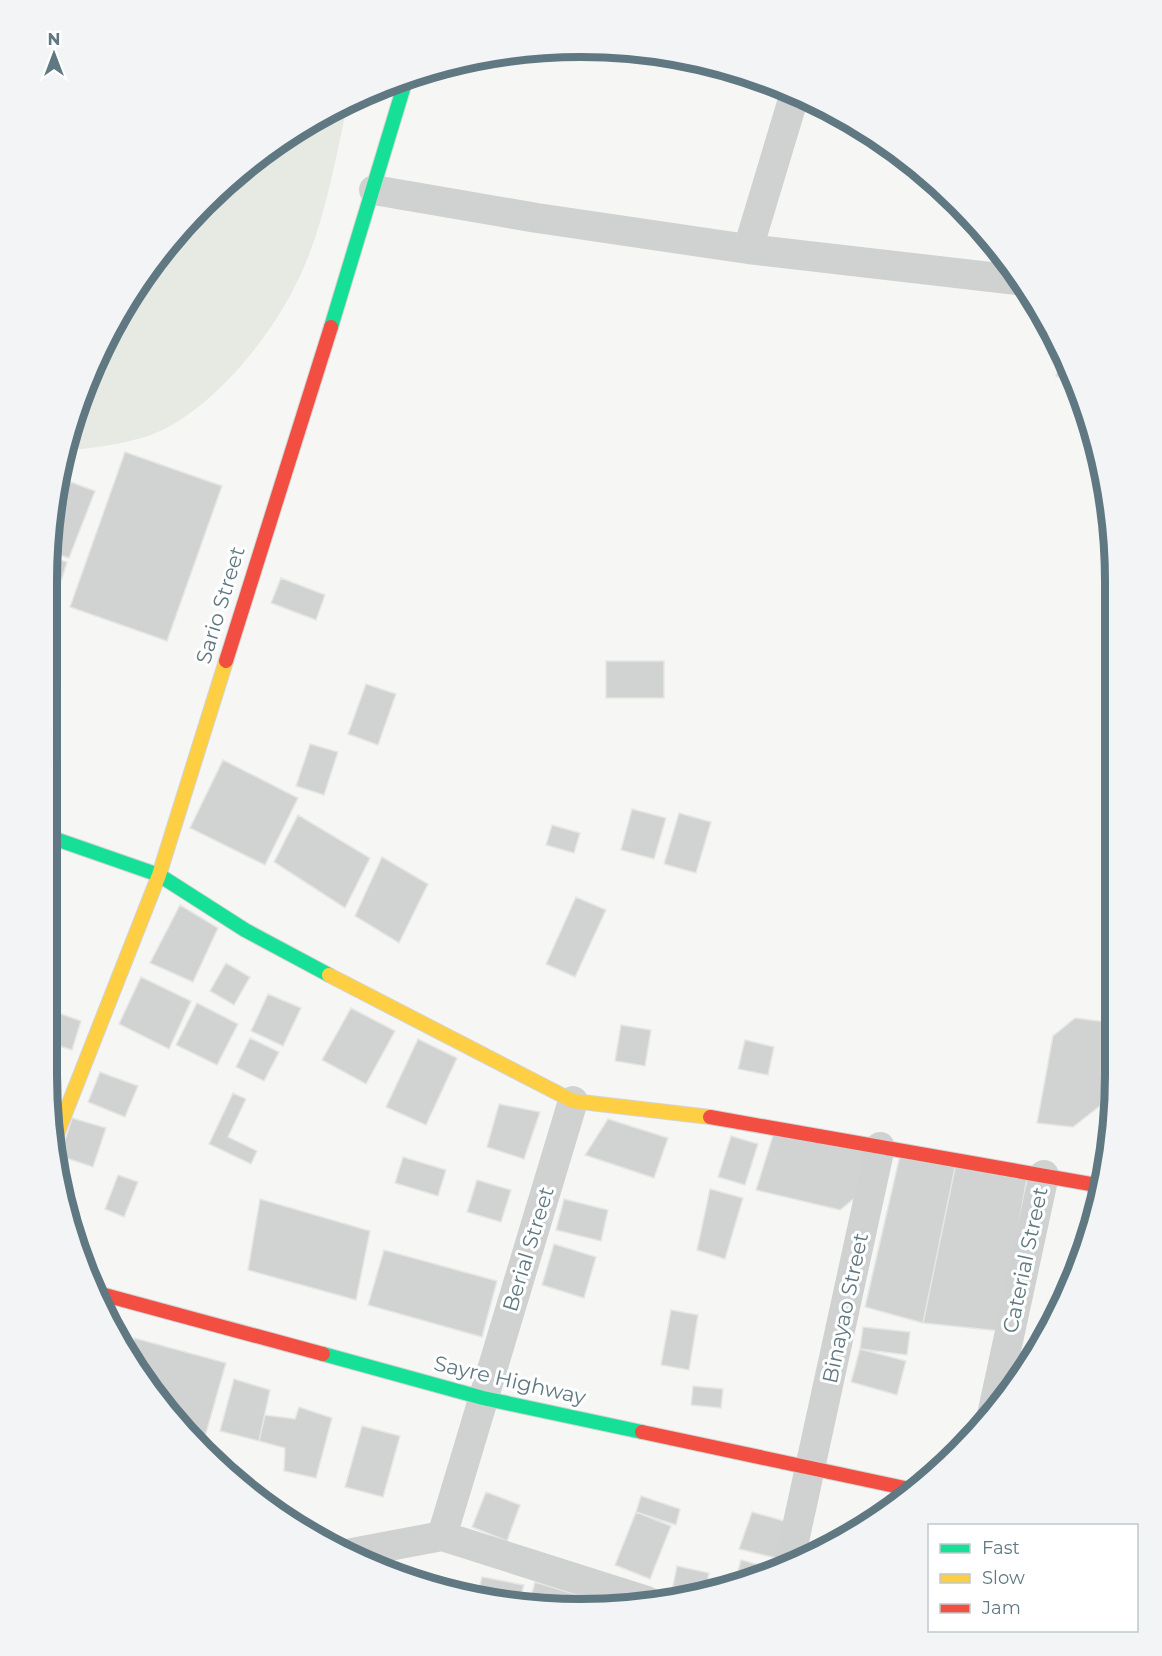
<svg xmlns="http://www.w3.org/2000/svg" width="1162" height="1656" font-family="Montserrat,sans-serif">
	<rect width="100%" height="100%" fill="#f6f6f5"/>
	<path fill="#e7eae3" d="M348 103C334 164 324 230 295 286 269 339 214 406 160 431 138 442 92 449 67 450L118 313 228 179 313 118Z"/>
	<path fill="#d1d3d3" stroke="#e6e6e4" stroke-width="1.5" d="M1063 354 1072 382 1056 376Z
		M125 452 222 486 167 641 70 607Z
		M57 477 95 491 69 558 49 551Z
		M49 557 67 562 55 601 47 599Z
		M281 578 325 595 316 620 271 603Z
		M606 661H664V698H606Z
		M366 684 396 694 378 745 348 734Z
		M310 744 338 752 324 795 296 786Z
		M223 760 298 798 265 865 190 828Z
		M632 809 666 818 654 859 621 850Z
		M679 813 711 822 696 873 664 864Z
		M298 815 370 858 345 908 274 862Z
		M552 825 580 833 574 853 546 845Z
		M382 857 428 884 399 943 355 916Z
		M576 897 606 910 575 977 546 964Z
		M180 905 218 928 193 982 150 963Z
		M226 963 250 977 234 1005 210 991Z
		M141 977 191 1001 169 1049 119 1024Z
		M268 994 301 1008 283 1046 251 1031Z
		M197 1003 238 1024 217 1065 176 1045Z
		M351 1008 395 1031 366 1084 322 1060Z
		M47 1009 81 1021 72 1050 47 1042Z
		M1075 1018 1114 1023V1095L1073 1127 1037 1123 1053 1036Z
		M621 1025 651 1030 645 1066 615 1061Z
		M250 1038 279 1052 264 1081 236 1067Z
		M418 1039 457 1058 426 1125 386 1107Z
		M745 1040 774 1047 768 1075 738 1069Z
		M100 1072 138 1086 125 1117 88 1102Z
		M233 1093 246 1099 228 1137 257 1151 251 1164 209 1144Z
		M499 1104 540 1112 524 1159 487 1147Z
		M72 1118 106 1128 93 1167 60 1156Z
		M608 1119 668 1138 654 1178 585 1155Z
		M775 1129 868 1150 862 1192 840 1210 756 1190Z
		M731 1136 758 1144 745 1185 718 1177Z
		M901 1151 956 1163 923 1323 865 1307Z
		M403 1157 446 1170 438 1196 395 1183Z
		M956 1163 1027 1178 1000 1331 923 1323Z
		M118 1175 138 1182 124 1217 105 1209Z
		M477 1180 511 1190 501 1222 467 1212Z
		M710 1189 743 1198 725 1259 697 1250Z
		M260 1199 370 1231 356 1300 248 1270Z
		M564 1199 608 1210 601 1241 556 1230Z
		M554 1244 596 1257 584 1298 542 1285Z
		M384 1250 497 1281 482 1337 368 1305Z
		M671 1310 698 1315 689 1370 661 1365Z
		M863 1327 910 1332 907 1355 860 1349Z
		M134 1338 226 1363 202 1447 136 1372 129 1356Z
		M860 1349 906 1361 897 1395 851 1382Z
		M234 1379 270 1390 259 1441 220 1431Z
		M693 1386 723 1389 721 1408 691 1405Z
		M299 1407 332 1418 316 1478 284 1471 285 1448 259 1441 265 1415 295 1419Z
		M362 1426 400 1436 383 1497 345 1487Z
		M486 1492 520 1505 507 1541 472 1527Z
		M641 1496 680 1509 676 1525 636 1512Z
		M636 1512 671 1526 650 1579 615 1565Z
		M752 1512 791 1523 780 1559 739 1549Z
		M741 1560 774 1569 735 1582Z
		M677 1566 709 1573 705 1593 685 1599 670 1600Z
		M482 1577 524 1585 518 1605 477 1596Z
		M535 1582 600 1602 529 1604Z"/>
	<g fill="none" stroke-linecap="round" stroke-linejoin="round">
		<g stroke="#d3d4d4" stroke-width="16">
			<path id="fast" d="M331 327 407 76
				M47 836 159 875 245 930 329 975
				M323 1354 483 1398 642 1432"/>
		</g>
		<g stroke="#d3d4d4" stroke-width="16">
			<path id="slow" d="M329 975 573 1101 710 1117
				M55 1139 159 875 226 661"/>
		</g>
		<g stroke="#d3d4d4" stroke-width="16">
			<path id="jam" d="M226 661 331 327
				M710 1117 1102 1186
				M101 1294 323 1354
				M642 1432 914 1490"/>
		</g>
		<path stroke="#d0d1d1" stroke-width="30" d="M374 190 537 218 748 249 1017 280
			M748 249 795 93
			M992 1415 1044 1175
			M442 1536 573 1101
			M352 1553 442 1536 647 1601
			M789 1564 880 1147"/>
		<use href="#fast" stroke="#16e098" stroke-width="14"/>
		<use href="#slow" stroke="#ffcf43" stroke-width="14"/>
		<use href="#jam" stroke="#f24e42" stroke-width="14"/>
	</g>
	<g text-anchor="middle" dominant-baseline="central" stroke-width="6" stroke-linejoin="round" paint-order="stroke">
		<g font-size="21" fill="#5f7882" stroke="#fff">
			<text transform="translate(220 605) rotate(-73)">Sario Street</text>
			<text transform="translate(528 1249) rotate(-73)">Berial Street</text>
			<text transform="translate(1025 1260) rotate(-78)">Caterial Street</text>
			<text transform="translate(845 1308) rotate(-78)">Binayao Street</text>
			<text transform="translate(510 1380) rotate(13)">Sayre Highway</text>
		</g>
	</g>
	<path d="M0 0H1162V1656H0ZM581 57H581A524 524 0 0 1 1105 581V1075A524 524 0 0 1 581 1599H581A524 524 0 0 1 57 1075V581A524 524 0 0 1 581 57Z" fill="#f2f4f5" fill-rule="evenodd"/>
	<path fill="none" stroke="#5f7882" stroke-width="8" d="M581 57H581A524 524 0 0 1 1105 581V1075A524 524 0 0 1 581 1599H581A524 524 0 0 1 57 1075V581A524 524 0 0 1 581 57Z"/>
	<rect x="928" y="1524" width="210" height="108" fill="#ffffff" stroke="#bfc9cd" stroke-width="1.5"/>
	<rect x="940" y="1544" width="30" height="9" fill="#16e098" stroke="#bfc9cd" stroke-width="1.5"/>
	<text x="982" y="1554" font-size="18" fill="#5f7882">Fast</text>
	<rect x="940" y="1574" width="30" height="9" fill="#ffcf43" stroke="#bfc9cd" stroke-width="1.5"/>
	<text x="982" y="1584" font-size="18" fill="#5f7882">Slow</text>
	<rect x="940" y="1604" width="30" height="9" fill="#f24e42" stroke="#bfc9cd" stroke-width="1.5"/>
	<text x="982" y="1614" font-size="18" fill="#5f7882">Jam</text>
	<g transform="translate(54 54)" stroke="#ffffff" stroke-width="4.5" paint-order="stroke">
	<path d="M0-4.5L10 22L0 15L-10 22Z" fill="#5f7882"/>
	<text y="-9" font-size="16" font-weight="bold" text-anchor="middle" fill="#5f7882">N</text>
	</g>
</svg>
